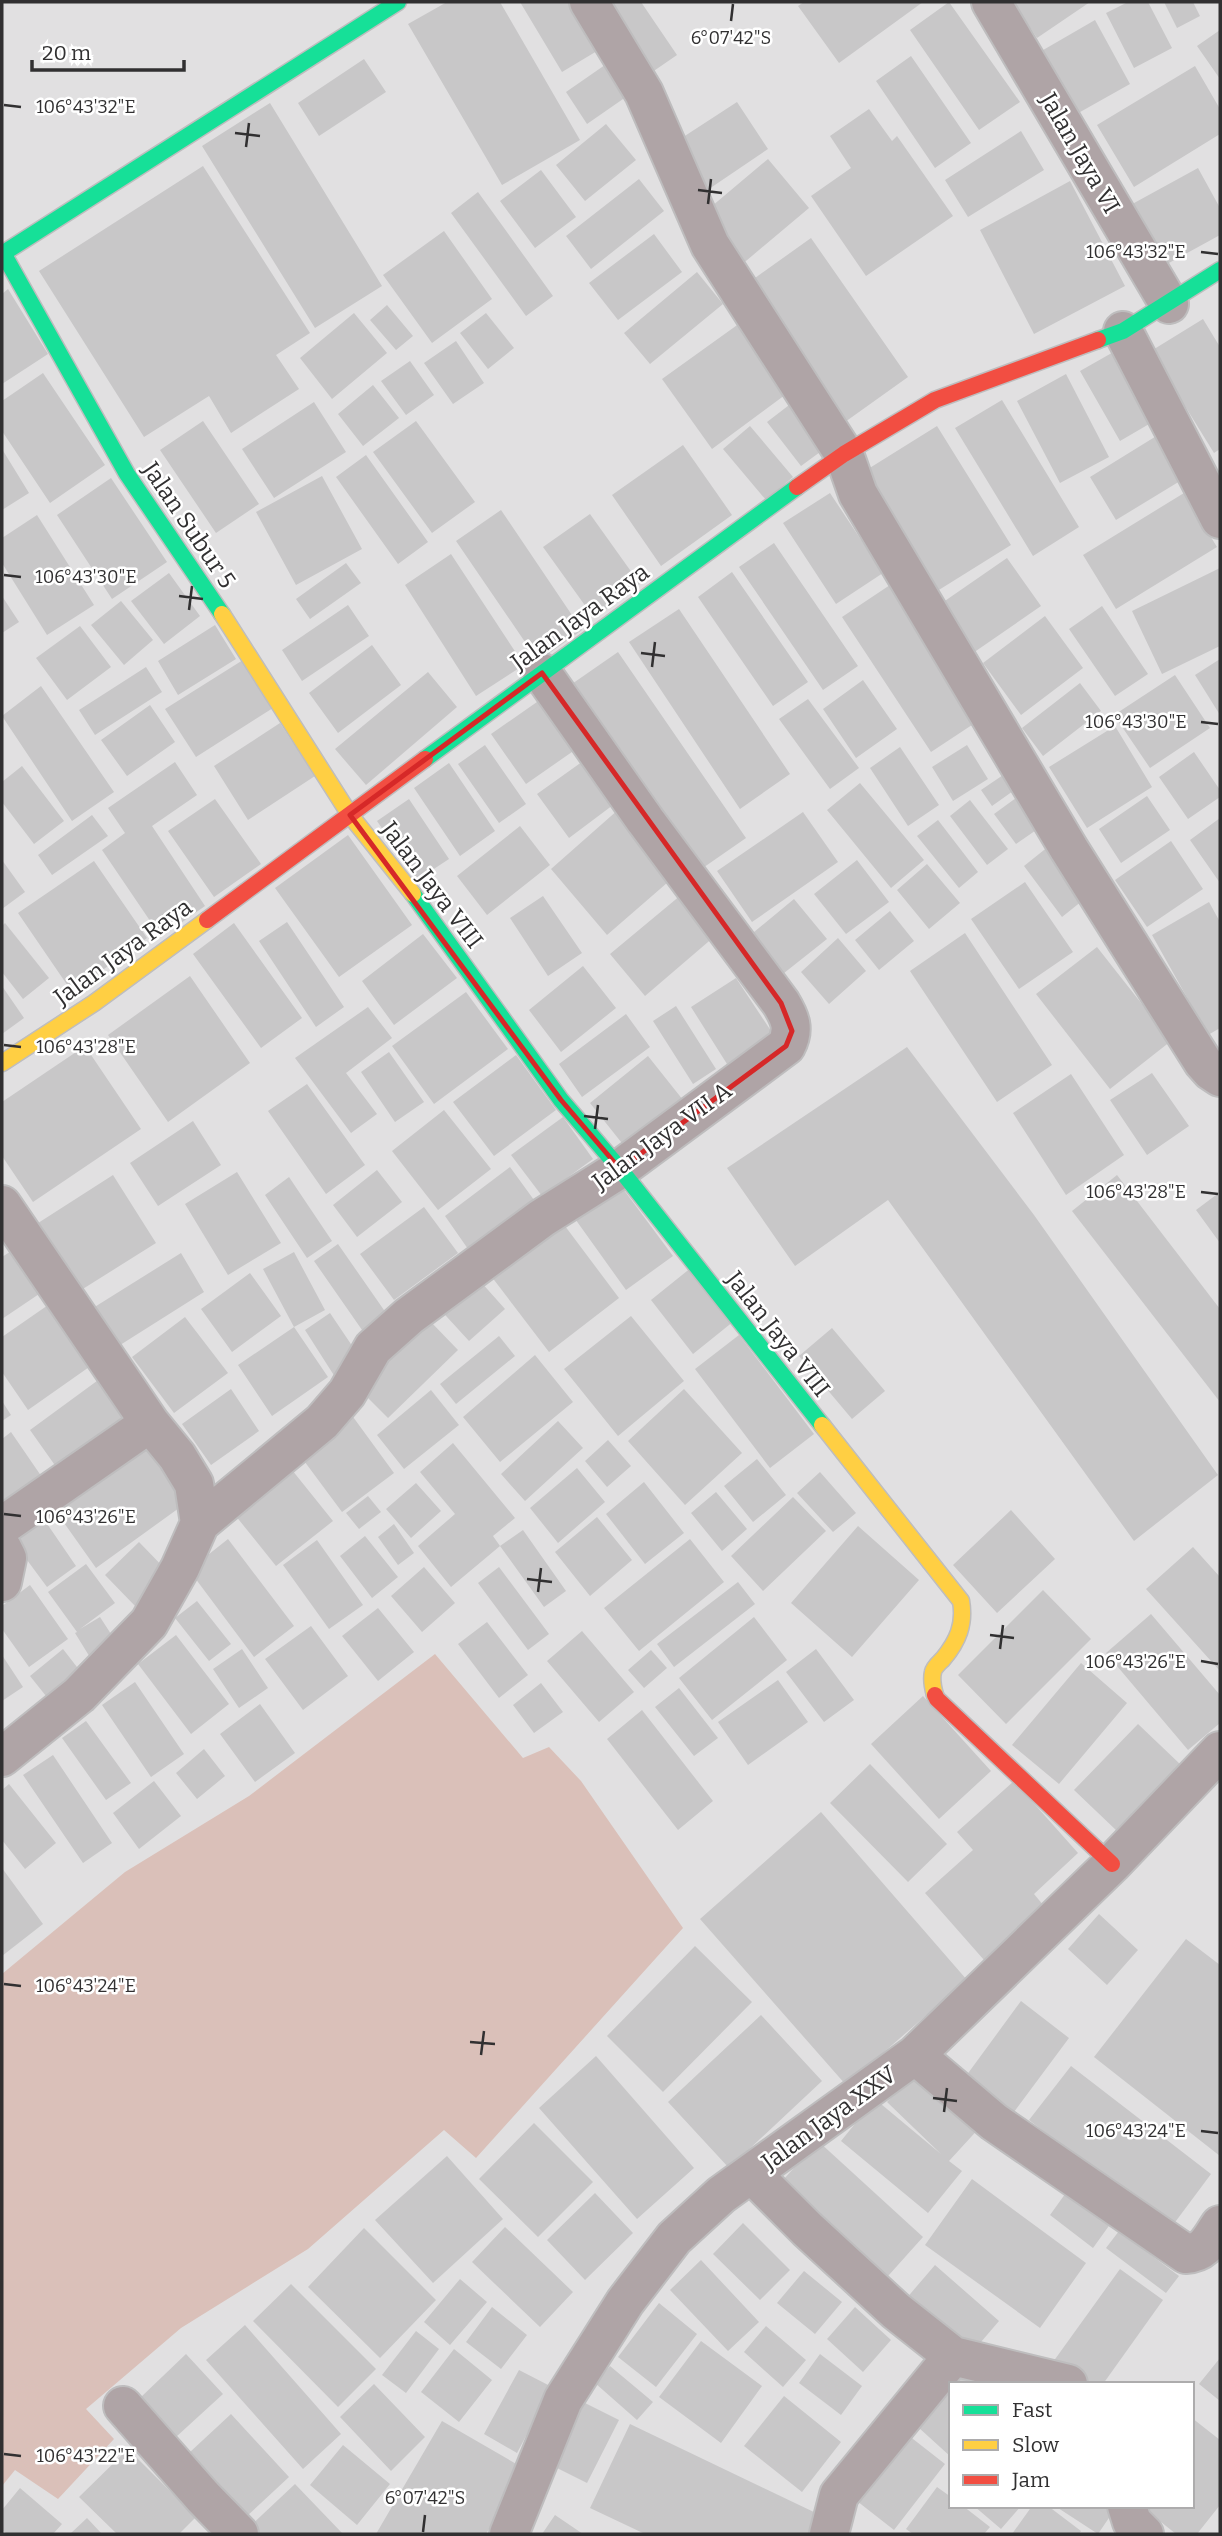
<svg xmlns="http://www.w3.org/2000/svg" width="1222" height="2536" font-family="Bitter,serif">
	<rect width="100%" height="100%" fill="#e1e0e1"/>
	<path fill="#dac0b9" d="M435 1654 523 1758 549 1747 581 1781 683 1928 476 2158 444 2130 308 2249 181 2328 86 2409 114 2439 58 2499 15 2470 2 2486V1974L125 1872 249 1796Z"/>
	<path fill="#c8c7c8" d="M447 2H500L580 140 502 185 408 24Z
		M520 2H581L607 45 562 72Z
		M594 2H641L677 55 645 77Z
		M804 2H923L839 63 798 6Z
		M949 2 1020 102 979 130 910 30Z
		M1013 2H1090L1037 38Z
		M1128 2H1148L1172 48 1134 68 1106 13Z
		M1164 2H1193L1200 16 1177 28Z
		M1095 20 1130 84 1073 116 1038 53Z
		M1220 30V79L1197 46Z
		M911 56 971 143 935 168 876 81Z
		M615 58 636 90 587 124 566 92Z
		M364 59 386 92 319 136 298 103Z
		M1195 66 1220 109V134L1134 187 1097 125Z
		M737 102 768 149 706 191 674 143Z
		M270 103 382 286 315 328 202 146Z
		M869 109 892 141 897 136 953 216 866 276 811 196 851 168 830 136Z
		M606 124 636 160 585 201 556 165Z
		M1021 131 1044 170 968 217 945 180Z
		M768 159 809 208 740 266 699 217Z
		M203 166 310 333 276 355 299 389 231 433 209 396 144 437 39 271Z
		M1198 168 1220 208V235L1158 269 1125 208Z
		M541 170 576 217 535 248 500 201Z
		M639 179 664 211 591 269 566 236Z
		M1070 181 1125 286 1034 334 980 230Z
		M478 192 553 296 526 316 451 213Z
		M444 231 492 299 432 343 383 275Z
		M654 234 682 272 618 320 589 283Z
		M811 238 908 377 845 422 748 283Z
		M697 272 723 304 650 364 624 333Z
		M8 289 48 354 2 384V294Z
		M387 305 413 336 396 350 370 320Z
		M354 313 387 353 332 399 300 358Z
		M486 313 514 348 488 369 460 333Z
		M1203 319 1220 347V449L1214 453 1151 351Z
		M740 323 789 392 712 449 662 379Z
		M456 341 484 383 453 404 424 363Z
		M1117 350 1156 420 1120 441 1080 371Z
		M410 361 434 395 406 415 381 381Z
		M43 373 105 465 50 503 2 431V401Z
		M1066 374 1109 457 1060 483 1017 401Z
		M373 385 399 418 363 446 338 414Z
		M797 399 831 444 801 466 767 422Z
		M1002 400 1079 527 1033 556 955 428Z
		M314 402 346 452 274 498 242 449Z
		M203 421 259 504 216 533 160 450Z
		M416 421 475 502 432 533 373 452Z
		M750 426 793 477 766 500 723 449Z
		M937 426 1011 545 934 593 860 474Z
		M1158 435 1185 478 1116 520 1090 477Z
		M683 445 732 515 661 566 612 495Z
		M2 449 29 493 2 510Z
		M366 455 428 542 398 564 336 477Z
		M322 476 362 549 296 585 256 512Z
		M111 478 167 562 112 599 57 515Z
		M830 493 883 573 836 604 783 523Z
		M1184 493 1217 547 1116 609 1083 555Z
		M501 510 582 630 538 661 456 541Z
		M590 514 640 584 594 618 543 547Z
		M37 515 94 605 47 635 2 563V538Z
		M774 543 858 666 823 690 739 567Z
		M451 554 524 665 476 696 405 585Z
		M1007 558 1041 606 973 653 939 605Z
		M346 563 361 583 310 619 296 599Z
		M1220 568V646L1162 674 1132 611Z
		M732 572 808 682 773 706 698 597Z
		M169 573 200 616 164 644 131 601Z
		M890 585 978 721 931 752 842 617Z
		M2 596 19 622 2 633Z
		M121 601 153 640 124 665 91 625Z
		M348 605 369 636 302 681 282 650Z
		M1102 606 1148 674 1115 696 1069 629Z
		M679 609 790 774 740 809 629 642Z
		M1045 616 1083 668 1021 715 983 663Z
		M215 625 236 659 178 695 158 661Z
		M80 626 111 667 67 700 36 658Z
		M372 645 401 685 338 733 309 693Z
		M618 652 746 838 697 872 569 686Z
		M1220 659V715L1195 675Z
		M243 660 273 708 196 757 165 709Z
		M146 667 162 692 95 735 79 710Z
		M428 672 457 707 366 785 335 749Z
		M1175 675 1210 728 1150 768 1114 715Z
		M863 680 897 729 856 758 823 709Z
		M1080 683 1101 711 1043 756 1022 728Z
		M41 686 114 792 72 821 2 716Z
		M547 695 582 745 526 784 491 734Z
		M808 699 859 768 830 789 779 719Z
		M150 705 175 742 127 776 101 740Z
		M280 723 315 776 248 820 214 766Z
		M1115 726 1152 787 1087 828 1049 767Z
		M485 745 526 804 499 823 458 764Z
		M967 745 988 779 953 801 932 767Z
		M900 747 939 805 908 826 870 768Z
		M1194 752 1220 790V797L1188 819 1159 777Z
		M586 759 617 802 569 838 537 794Z
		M175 762 197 795 152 826 205 906 161 937 102 850 125 833 108 808Z
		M449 763 495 831 460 856 414 788Z
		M22 766 64 821 34 844 2 802V782Z
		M1012 769 1023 784 992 806 981 790Z
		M860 783 924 860 891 888 827 810Z
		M1020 795 1042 826 1016 844 994 814Z
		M1147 796 1170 830 1121 863 1099 829Z
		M215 799 261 864 214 897 168 831Z
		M409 799 449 859 417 880 377 821Z
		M970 800 1008 849 987 865 950 816Z
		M619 809 675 876 607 935 551 869Z
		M803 812 838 862 752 922 717 871Z
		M92 815 108 836 52 875 38 855Z
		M1220 818V883L1190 840Z
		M938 820 978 872 959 888 917 836Z
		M520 826 550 865 487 915 457 876Z
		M348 835 412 925 339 977 275 888Z
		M1171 841 1203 889 1147 927 1115 880Z
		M1049 846 1087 897 1062 917 1024 866Z
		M2 860 25 892 2 909Z
		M857 860 889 902 846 934 814 894Z
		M94 861 147 938 72 992 18 913Z
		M927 864 960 903 929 929 897 890Z
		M1025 882 1073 952 1019 989 971 919Z
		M681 895 715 936 645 996 610 954Z
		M543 896 582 953 548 976 510 918Z
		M794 899 827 939 774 981 742 942Z
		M1209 902 1220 922V1028L1208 1035 1152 935Z
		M890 911 914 941 879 970 855 940Z
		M287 922 344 1007 316 1027 259 941Z
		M5 923 49 978 23 999 2 972V926Z
		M234 923 302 1018 261 1048 193 954Z
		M965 933 1052 1065 997 1102 910 971Z
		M423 934 457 978 394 1025 362 981Z
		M838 938 866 971 829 1004 801 972Z
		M1097 947 1171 1041 1110 1089 1036 994Z
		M583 966 616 1008 561 1052 529 1010Z
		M190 976 250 1063 168 1122 108 1035Z
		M736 978 773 1034 727 1064 691 1007Z
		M2 986 24 1018 2 1034Z
		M466 992 508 1049 434 1104 392 1046Z
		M676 1006 716 1069 693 1084 653 1021Z
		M368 1007 392 1038 346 1073 377 1114 351 1133 295 1058Z
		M626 1014 650 1047 582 1097 559 1064Z
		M85 1046 141 1129 33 1202 2 1156V1102Z
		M907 1047 1034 1215 1218 1475 1134 1541 888 1200 795 1266 727 1168Z
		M389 1052 424 1102 395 1122 361 1072Z
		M516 1055 556 1110 494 1156 453 1102Z
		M648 1056 683 1100 625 1147 590 1103Z
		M1152 1073 1189 1126 1147 1155 1110 1100Z
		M1071 1074 1124 1155 1066 1195 1013 1113Z
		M307 1084 365 1165 326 1194 268 1111Z
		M444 1110 491 1169 438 1210 392 1151Z
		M563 1117 593 1159 542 1196 511 1155Z
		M193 1121 221 1165 158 1206 130 1163Z
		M510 1167 534 1200 468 1249 445 1216Z
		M377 1170 402 1202 357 1237 333 1205Z
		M237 1172 281 1243 228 1275 185 1204Z
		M113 1175 156 1243 78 1292 35 1225Z
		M1117 1175 1220 1309V1402L1072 1211Z
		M289 1177 332 1241 307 1258 265 1195Z
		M618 1182 673 1256 626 1290 573 1216Z
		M1220 1192V1243L1196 1210Z
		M424 1207 458 1253 394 1300 360 1254Z
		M559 1218 619 1298 549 1352 488 1272Z
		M338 1244 393 1323 369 1340 314 1261Z
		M16 1248 45 1290 2 1319V1257Z
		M294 1252 325 1310 294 1327 263 1269Z
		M181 1253 204 1292 117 1347 93 1308Z
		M692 1267 734 1321 693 1354 651 1300Z
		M472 1272 505 1309 469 1341 436 1305Z
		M250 1273 281 1316 232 1352 201 1309Z
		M51 1303 92 1365 28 1410 2 1372V1337Z
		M330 1313 361 1359 335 1377 305 1330Z
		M631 1316 684 1381 618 1436 564 1369Z
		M185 1317 228 1373 174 1413 132 1357Z
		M429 1320 458 1350 388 1418 359 1389Z
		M294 1327 328 1377 272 1416 238 1365Z
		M832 1328 885 1391 852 1419 799 1356Z
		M739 1335 814 1434 770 1468 695 1369Z
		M499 1336 515 1356 456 1404 440 1384Z
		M535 1355 573 1402 500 1462 463 1417Z
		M101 1378 130 1421 59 1471 30 1430Z
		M231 1389 259 1431 211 1465 182 1424Z
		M684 1389 742 1453 685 1505 628 1441Z
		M431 1390 459 1425 404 1469 377 1435Z
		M2 1401 11 1415 2 1421Z
		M348 1410 394 1473 342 1512 296 1450Z
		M558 1421 583 1448 525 1501 501 1474Z
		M11 1432 46 1483 2 1515V1439Z
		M140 1438 186 1503 96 1568 50 1503Z
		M608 1440 631 1466 607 1487 585 1461Z
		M453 1443 515 1518 493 1536 500 1546 451 1587 418 1546 455 1514 420 1472Z
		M757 1459 786 1495 753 1522 724 1486Z
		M284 1460 333 1521 276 1566 227 1505Z
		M577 1468 605 1502 558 1543 530 1508Z
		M820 1472 856 1513 833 1532 797 1493Z
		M644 1482 684 1533 645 1564 606 1514Z
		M416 1483 441 1511 411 1538 386 1509Z
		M716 1492 747 1529 722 1551 691 1513Z
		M368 1496 381 1512 359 1529 346 1513Z
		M793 1497 826 1531 763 1591 731 1556Z
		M1011 1510 1055 1559 997 1613 953 1565Z
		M41 1515 76 1566 47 1587 10 1537Z
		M597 1517 632 1560 590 1596 555 1552Z
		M394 1524 414 1553 398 1565 378 1537Z
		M858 1526 919 1580 852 1657 791 1603Z
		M523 1530 566 1591 544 1607 500 1546Z
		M365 1536 398 1577 372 1598 340 1556Z
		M228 1539 294 1626 254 1657 189 1570Z
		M690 1539 724 1582 639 1651 604 1608Z
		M317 1540 363 1605 329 1629 283 1565Z
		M139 1542 171 1575 137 1608 105 1575Z
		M1193 1547 1220 1577V1671L1146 1589Z
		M86 1564 115 1603 80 1629 100 1617 122 1651 96 1667 75 1633 77 1632 48 1592Z
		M424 1567 455 1603 422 1632 391 1596Z
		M499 1567 549 1634 528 1650 478 1583Z
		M738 1582 755 1604 674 1667 657 1644Z
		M30 1585 68 1639 29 1667 2 1629V1606Z
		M1043 1590 1091 1639 1006 1724 958 1675Z
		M197 1601 231 1644 209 1661 175 1618Z
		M378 1608 414 1652 378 1681 342 1636Z
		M1151 1614 1220 1695V1723L1188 1750 1106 1653Z
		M754 1617 787 1660 712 1720 679 1678Z
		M487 1622 528 1675 499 1698 458 1644Z
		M311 1626 348 1676 303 1710 265 1659Z
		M582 1631 634 1692 599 1722 547 1661Z
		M176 1635 229 1704 191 1734 138 1664Z
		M63 1649 87 1680 54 1706 30 1676Z
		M242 1649 268 1688 239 1708 213 1669Z
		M816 1649 854 1700 824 1722 786 1672Z
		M651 1650 667 1668 644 1688 628 1670Z
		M2 1655 23 1687 2 1701Z
		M1081 1663 1127 1703 1059 1784 1012 1745Z
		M778 1680 808 1722 748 1765 718 1722Z
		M135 1682 184 1754 151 1777 102 1705Z
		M541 1683 563 1712 534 1733 513 1705Z
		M679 1688 718 1738 694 1756 655 1707Z
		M923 1696 991 1771 939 1819 871 1744Z
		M260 1704 295 1753 255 1782 220 1734Z
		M642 1710 713 1801 678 1830 607 1739Z
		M86 1721 131 1783 106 1800 62 1738Z
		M1138 1724 1181 1765 1117 1831 1074 1790Z
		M204 1749 225 1776 197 1799 176 1773Z
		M53 1755 112 1843 83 1863 23 1775Z
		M870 1764 947 1844 908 1882 830 1803Z
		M154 1781 181 1816 139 1849 113 1813Z
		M1014 1781 1078 1853 1034 1894 1044 1906 984 1960 925 1893 973 1850 957 1832Z
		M9 1784 56 1843 25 1869 2 1840V1790Z
		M821 1812 967 1980 846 2085 700 1919Z
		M2 1868 43 1924 2 1956Z
		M1099 1914 1138 1950 1107 1985 1068 1949Z
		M1186 1939 1220 1965V2156L1094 2057Z
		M695 1946 752 2002 663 2092 607 2036Z
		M1021 2001 1069 2038 1014 2112 966 2076Z
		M761 2015 822 2081 729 2168 668 2102Z
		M596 2056 694 2168 637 2219 539 2108Z
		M920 2066 982 2125 949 2161 962 2171 928 2213 841 2141 875 2099 941 2154 887 2102Z
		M1071 2066 1211 2174 1170 2229 1029 2120Z
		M534 2123 593 2182 538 2237 479 2179Z
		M818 2141 923 2237 880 2285 775 2189Z
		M447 2156 503 2219 433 2283 375 2220Z
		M972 2179 1086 2263 1040 2328 925 2245Z
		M1068 2190 1111 2223 1093 2248 1050 2215Z
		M595 2193 633 2233 585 2280 547 2240Z
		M743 2223 790 2270 760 2300 713 2254Z
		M505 2227 573 2292 540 2327 472 2262Z
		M364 2228 436 2300 380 2358 308 2287Z
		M1119 2231 1179 2276 1166 2293 1106 2248Z
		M701 2260 759 2322 728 2351 670 2290Z
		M935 2265 999 2321 969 2356 905 2300Z
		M1120 2269 1163 2300 1103 2384H1083L1053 2362Z
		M804 2271 842 2302 815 2334 777 2303Z
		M460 2279 487 2302 450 2345 424 2322Z
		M291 2284 376 2369 338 2407 253 2321Z
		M659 2303 697 2334 656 2387 618 2357Z
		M492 2307 527 2335 501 2369 466 2342Z
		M855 2307 891 2340 863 2372 827 2339Z
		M245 2325 341 2434 303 2469 206 2360Z
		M766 2326 806 2360 783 2387 744 2352Z
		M416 2331 439 2349 406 2393 382 2375Z
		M701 2341 762 2386 721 2443 659 2397Z
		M454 2349 492 2380 459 2422 421 2392Z
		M186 2354 223 2394 176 2437 140 2398Z
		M820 2354 862 2386 841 2415 799 2383Z
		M1220 2358V2401L1199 2384Z
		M955 2364 976 2384H951V2457L907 2417Z
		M610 2366 653 2402 637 2420 595 2383Z
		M519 2370 552 2387 517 2453 484 2434Z
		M374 2384 425 2437 391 2471 340 2417Z
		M784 2396 841 2442 802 2492 744 2446Z
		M583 2402 619 2420 587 2483 551 2465Z
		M231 2414 289 2477 247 2516 189 2453Z
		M1192 2418 1220 2440V2505L1197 2534H1176L1141 2506H1192Z
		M442 2421 525 2469 486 2534H376Z
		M630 2424 818 2514 809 2534H645L590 2508Z
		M899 2428 945 2464 894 2530 848 2494Z
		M343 2445 390 2484 357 2525 310 2485Z
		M128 2449 196 2517 179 2534H117L79 2497Z
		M295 2484 343 2534H254L248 2528Z
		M937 2487 951 2497V2506H963L990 2527 984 2534H913L906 2529Z
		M20 2488 62 2524 53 2534H7L2 2530V2510Z
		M974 2506H1021L1001 2529Z
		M1032 2506H1048L1081 2531 1079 2534H1012Z
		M1055 2506H1117L1098 2534Z
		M555 2515 583 2534H542Z
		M87 2518 102 2534H70Z"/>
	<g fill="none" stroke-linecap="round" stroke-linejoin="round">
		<g stroke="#bebdbe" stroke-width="42">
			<path id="street" d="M589 2 644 93 710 245 844 454 858 494 1069 849 1203 1062 1211 1071 1220 1077
				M991 2 1169 304
				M1123 331 1220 519
				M2 1205 150 1423 177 1456 194 1484 200 1523 180 1568 149 1623 79 1695 2 1757
				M200 1523 322 1422 347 1393 373 1348 409 1316 542 1218 620 1169 786 1046C795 1029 790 1018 781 1003L645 820 542 673
				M2 1526 150 1423
				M2 1548 7 1558 2 1582
				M915 2055 994 2122 1186 2254C1205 2253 1210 2240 1220 2225
				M752 2174 807 2229 896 2311 953 2356 1068 2384
				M123 2406 203 2497 239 2534
				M1127 2506 1132 2522 1144 2534
				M509 2534 563 2400 625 2302 674 2238 721 2195 915 2055 1112 1864 1220 1751
				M829 2534 839 2495 953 2356"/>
		</g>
		<g stroke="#bebdbe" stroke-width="19">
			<path id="fast" d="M3 253 127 474 222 614
				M2 254 398 2
				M1098 340 1123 331 1220 270
				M425 759 797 487
				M413 894 561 1100 620 1169 822 1425"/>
		</g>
		<g stroke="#bebdbe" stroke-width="19">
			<path id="slow" d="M222 614 350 815 413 894
				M2 1063 94 1003 207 920
				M822 1425 961 1601C965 1624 958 1641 943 1659 939 1663 934 1667 933 1672 931 1680 933 1688 935 1695"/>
		</g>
		<g stroke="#bebdbe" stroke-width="19">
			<path id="jam" d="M797 487 844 454 935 400 1098 340
				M207 920 425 759
				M935 1695 937 1699 1112 1864"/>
		</g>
		<use href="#street" stroke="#afa4a6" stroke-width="38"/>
		<use href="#fast" stroke="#16e098" stroke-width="16"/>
		<use href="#slow" stroke="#ffcf43" stroke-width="16"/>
		<use href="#jam" stroke="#f24e42" stroke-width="16"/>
	</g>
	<path fill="none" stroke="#d62828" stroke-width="5" stroke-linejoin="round" d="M542 673 781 1003 792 1031 786 1046 620 1169 561 1100 350 815Z"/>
	<path fill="none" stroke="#313031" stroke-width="2.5" d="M731 21 733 4M4 105 21 107M235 133 260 136M246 147 249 123M698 190 722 193M708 204 711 179M1201 252 1218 254M4 575 21 577M179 596 203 599M189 610 192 586M641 653 665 656M652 667 655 642M1201 722 1218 724M4 1045 21 1047M584 1116 608 1119M595 1129 598 1105M1201 1192 1218 1194M4 1514 21 1516M527 1579 552 1582M538 1592 541 1568M990 1635 1014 1638M1000 1649 1003 1625M1201 1661 1218 1664M4 1984 21 1986M470 2042 495 2044M481 2055 484 2031M933 2098 957 2101M944 2112 947 2088M1201 2131 1218 2133M4 2454 21 2456M423 2532 425 2515"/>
	<g text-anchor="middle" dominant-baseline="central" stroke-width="5" stroke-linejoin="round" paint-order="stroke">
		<g font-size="24" fill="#313031" stroke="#fff">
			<text transform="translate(1080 153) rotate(60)">Jalan Jaya VI</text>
			<text transform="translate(189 525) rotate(56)">Jalan Subur 5</text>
			<text transform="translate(580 617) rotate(-36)">Jalan Jaya Raya</text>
			<text transform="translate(432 885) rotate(53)">Jalan Jaya VIII</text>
			<text transform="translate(123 952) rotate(-36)">Jalan Jaya Raya</text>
			<text transform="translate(662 1136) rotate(-36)">Jalan Jaya VII A</text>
			<text transform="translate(778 1334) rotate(52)">Jalan Jaya VIII</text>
			<text transform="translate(829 2118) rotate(-36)">Jalan Jaya XXV</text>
		</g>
	</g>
	<g font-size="18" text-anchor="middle" fill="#313031" stroke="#fff" stroke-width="5" stroke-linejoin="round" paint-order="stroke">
		<text x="731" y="44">6°07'42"S</text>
		<text x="86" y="113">106°43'32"E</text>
		<text x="1136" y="258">106°43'32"E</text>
		<text x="86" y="583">106°43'30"E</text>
		<text x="1136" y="728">106°43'30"E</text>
		<text x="86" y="1053">106°43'28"E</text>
		<text x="1136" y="1198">106°43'28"E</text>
		<text x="86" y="1523">106°43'26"E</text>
		<text x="1136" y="1668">106°43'26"E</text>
		<text x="86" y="1992">106°43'24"E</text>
		<text x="1136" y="2137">106°43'24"E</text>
		<text x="86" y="2462">106°43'22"E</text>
		<text x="425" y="2504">6°07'42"S</text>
	</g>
	<rect width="1222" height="2536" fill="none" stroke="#313031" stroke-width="7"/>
	<rect x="949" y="2382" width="245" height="126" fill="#ffffff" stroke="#adacad" stroke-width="2"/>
	<rect x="963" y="2405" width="35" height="10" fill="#16e098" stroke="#adacad" stroke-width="2"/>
	<text x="1012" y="2417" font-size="21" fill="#313031">Fast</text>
	<rect x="963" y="2440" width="35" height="10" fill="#ffcf43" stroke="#adacad" stroke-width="2"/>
	<text x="1012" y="2452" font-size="21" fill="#313031">Slow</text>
	<rect x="963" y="2475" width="35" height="10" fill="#f24e42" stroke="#adacad" stroke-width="2"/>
	<text x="1012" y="2487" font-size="21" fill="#313031">Jam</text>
	<path d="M32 60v10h152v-10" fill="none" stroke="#313031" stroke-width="3.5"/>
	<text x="42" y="60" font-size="21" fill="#313031" stroke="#ffffff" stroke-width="5" paint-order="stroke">20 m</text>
</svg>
